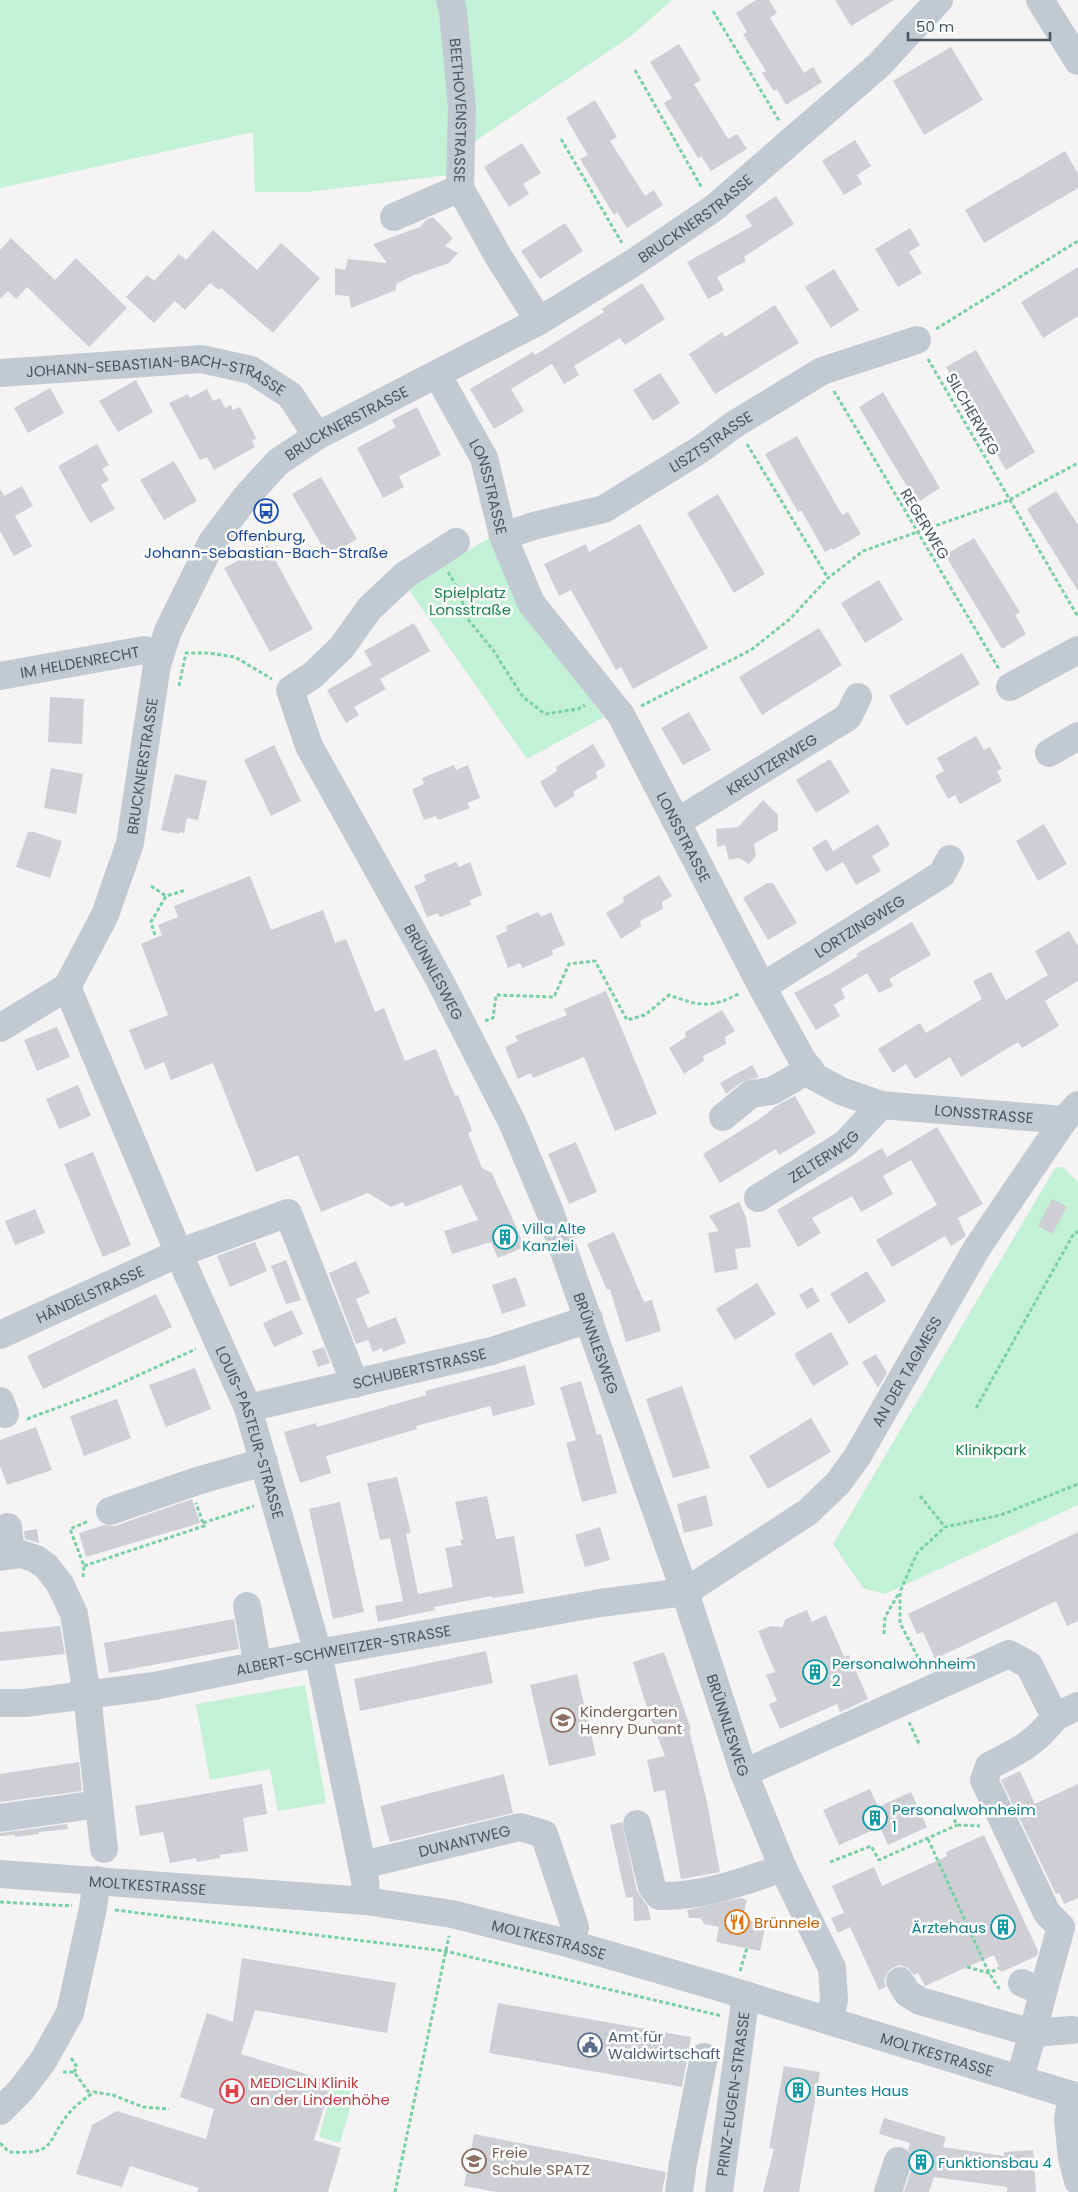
<svg xmlns="http://www.w3.org/2000/svg" width="1078" height="2192" font-family="Poppins,sans-serif">
	<rect width="100%" height="100%" fill="#f5f3f3"/>
	<path fill="#c3f1d5" d="M0 0H439L448 66 449 175 307 192H255L253 132 0 188Z
		M457 0H672L631 36 471 144Z
		M489 538 521 610 604 717 527 759 407 587Z
		M1063 1167 1078 1183V1505L885 1594 863 1588 833 1544 1055 1168Z
		M305 1685 326 1803 278 1811 270 1769 210 1780 196 1704Z
		M333 2085 355 2091 340 2143 319 2137Z"/>
	<path fill="#cdcfd5" d="M756 0H769L777 13 770 18 804 73 813 67 822 82 786 105 777 89 774 91 762 73 766 71 743 34 747 32 736 13Z
		M835 0H894L851 26Z
		M679 44 701 80 694 84 728 139 737 134 747 149 711 171 701 156 698 158 664 103 672 98 650 62Z
		M951 47 983 100 924 135 893 81Z
		M595 100 617 137 610 141 645 196 654 190 663 205 627 228 617 212 614 215 580 159 588 155 566 118Z
		M855 140 871 166 857 175 862 184 844 195 822 161Z
		M522 143 541 173 523 184 529 194 509 207 484 167Z
		M1065 151 1078 174V188L984 243 965 210Z
		M776 196 794 224 744 257 746 261 717 277 724 290 708 299 687 262 752 226 745 216Z
		M433 217 453 238 445 246 458 253 449 263 412 276 396 284V290L351 308 349 296 335 295V268L345 270 348 259 387 263 373 244 420 227 426 220Z
		M565 223 583 251 540 279 521 251Z
		M910 228 920 245 909 252 922 273 898 287 875 249Z
		M213 230 257 270 281 243 320 278 273 333 221 288 219 290 210 283 185 310 175 301 154 323 126 297 147 275 154 281 179 254 186 260Z
		M11 238 55 280 76 258 127 308 89 347 27 287 16 299 8 291 0 299V250Z
		M1078 267V316L1043 338 1021 302Z
		M834 269 859 310 831 328 805 287Z
		M642 283 665 319 625 345 620 338 574 366 579 375 564 384 552 364 511 389 524 411 494 429 470 389 533 352 535 355 604 312 602 309Z
		M775 305 799 343 715 394 689 354 722 332 725 337Z
		M976 350 1035 452 1006 470 946 367Z
		M660 373 680 403 653 421 633 390Z
		M136 380 153 412 118 432 99 401Z
		M50 388 64 413 28 433 14 408Z
		M207 389 213 401 220 398 225 408 231 405 233 410 240 407 256 438 252 441 255 447 214 470 207 457 200 460 169 403 188 394 190 398Z
		M883 392 940 488 917 503 859 407Z
		M417 407 441 455 399 476 404 487 383 498 357 448 396 427 392 420Z
		M797 436 842 515 848 512 861 534 833 550 832 548 825 552 801 510 798 512 765 454Z
		M97 444 109 465 102 469 109 480 101 485 115 509 90 523 58 466Z
		M174 461 197 501 164 520 140 480Z
		M321 477 357 539 328 556 292 494Z
		M22 486 33 506 15 516 32 546 14 556 0 531V489L4 496Z
		M1056 491 1078 525V591L1027 509Z
		M718 494 765 574 734 593 687 513Z
		M640 524 708 648 633 689 621 667 616 670 571 590 559 596 544 564 586 544 589 552Z
		M974 538 1020 612 1015 615 1026 634 1002 649 945 555Z
		M267 545 313 629 270 652 224 568Z
		M879 580 903 620 865 643 841 603Z
		M414 623 430 651 380 679 386 689 354 707 359 715 346 723 327 690 372 665 364 651Z
		M819 628 842 665 762 715 739 677Z
		M962 653 980 684 906 726 889 696Z
		M50 697 84 699 82 744 48 742Z
		M689 712 711 750 683 765 661 728Z
		M976 736 984 750 990 747 1002 769 997 771 1002 781 960 804 955 795 948 799 935 776 944 771 937 758Z
		M593 744 606 766 596 772 597 778 574 791V796L555 808 540 782 557 771 556 767Z
		M274 745 301 801 271 816 244 760Z
		M830 759 850 792 816 813 796 780Z
		M454 765 456 770 468 765 480 798 467 803 470 808 438 820 436 816 424 820 412 789 424 784 422 778Z
		M51 768 83 774 76 814 44 808Z
		M175 774 207 781 198 820 187 818 184 833 180 832 179 834 161 830Z
		M763 800 778 815V830L754 844 756 856 749 864 739 858 729 860 725 845 717 847 716 829 738 827Z
		M878 824 890 845 872 856 881 871 856 885 843 862 826 872 812 848 826 839 833 851Z
		M1044 824 1067 864 1038 881 1016 841Z
		M28 832H34L62 841 50 878 16 867Z
		M456 862 459 867 470 862 482 895 470 900 471 905 440 917 438 913 427 917 414 886 426 881 424 875Z
		M659 875 672 896 662 902 663 909 640 921 641 926 621 939 606 913 624 902 623 897Z
		M250 876 271 930 323 910 335 943 346 939 375 1012 384 1008 405 1061 436 1049 455 1096 458 1095 469 1122 472 1131 468 1133 482 1168 492 1173 525 1247 498 1258 491 1242 452 1254 444 1231 478 1220 461 1185 405 1207 403 1202 391 1207 368 1193 321 1212 298 1155 256 1172 213 1063 171 1080 164 1062 145 1070 129 1030 168 1015 141 944 162 935 158 925 178 917 174 906Z
		M767 883H773L797 923 768 940 743 898Z
		M538 912 541 917 551 912 565 945 552 950 553 955 522 968 520 963 508 968 496 936 507 931 506 926Z
		M912 922 931 955 889 979 893 986 879 993 867 973 841 989 845 998 834 1005 840 1016 816 1030 794 993 831 973 858 956 856 954Z
		M1069 931 1078 946V981L1045 1001 1059 1026 1022 1048 1018 1042 961 1077 950 1057 915 1079 906 1064 893 1073 878 1049 920 1023 926 1033 982 999 973 981 991 972 1006 1000 1048 975 1035 951Z
		M606 991 657 1114 615 1131 584 1057 533 1078 531 1073 518 1079 505 1047 518 1041 515 1036 567 1015 564 1009Z
		M722 1010 735 1031 725 1037 726 1044 703 1056 704 1061 684 1074 669 1048 686 1037 685 1032Z
		M57 1027 70 1057 37 1071 24 1040Z
		M752 1065 759 1077 742 1082 726 1094 720 1083Z
		M78 1085 91 1116 59 1129 46 1099Z
		M795 1096 816 1133 779 1155 776 1149 720 1183 703 1154 758 1120 776 1106Z
		M937 1127 983 1204 958 1218 966 1236 951 1246 945 1236 892 1267 876 1240 937 1205 911 1160 883 1176 893 1194 861 1212 852 1196 812 1218 821 1233 798 1247 777 1210 882 1148 887 1157Z
		M576 1142 597 1192 569 1204 548 1154Z
		M93 1152 131 1245 103 1257 64 1164Z
		M1052 1199 1067 1207 1052 1234 1038 1226Z
		M739 1202 746 1217 751 1247 735 1249 738 1269 715 1273 708 1233 719 1231 709 1216Z
		M35 1209 45 1233 15 1245 5 1221Z
		M614 1232 644 1302 652 1300 661 1331 626 1342 610 1289 607 1290 587 1244Z
		M255 1242 267 1271 230 1287 217 1256Z
		M286 1260 301 1300 286 1304 271 1266Z
		M356 1261 370 1293 356 1299 368 1328 396 1317 406 1343 383 1352 382 1348 373 1352 368 1340 356 1344 329 1273Z
		M867 1271 886 1301 849 1324 830 1294Z
		M516 1277 526 1306 502 1314 492 1285Z
		M757 1283 776 1314 735 1340 716 1309Z
		M812 1287 820 1301 807 1309 799 1295Z
		M156 1294 172 1327 43 1389 27 1356Z
		M292 1310 303 1334 274 1347 263 1323Z
		M831 1332 849 1364 813 1386 794 1354Z
		M324 1347 330 1363 318 1367 312 1351Z
		M876 1354 887 1373 878 1388 862 1362Z
		M525 1365 535 1405 493 1416 490 1406 416 1426 417 1429 326 1456 331 1473 300 1483 284 1432 316 1423 317 1427 426 1395 425 1391Z
		M195 1368 211 1409 166 1427 149 1385Z
		M581 1381 597 1435 601 1434 617 1493 582 1502 566 1443 576 1440 560 1387Z
		M682 1386 710 1468 673 1478 646 1399Z
		M117 1399 131 1438 84 1456 70 1416Z
		M811 1418 831 1452 768 1489 749 1456Z
		M36 1427 52 1470 7 1485 0 1466V1440Z
		M397 1477 411 1533 406 1534 418 1594 453 1587 445 1548 462 1545 460 1540 463 1539 455 1502 487 1496 496 1539 514 1536 524 1593 492 1598V1596L434 1607 435 1610 378 1622 375 1606 403 1601 390 1538 380 1540 367 1483Z
		M706 1495 713 1526 684 1533 677 1504Z
		M192 1499 200 1523 86 1557 79 1533 105 1525 115 1526Z
		M340 1502 364 1612 333 1619 309 1509Z
		M600 1527 610 1560 585 1567 575 1535Z
		M37 1529 39 1543 25 1539 24 1531Z
		M1078 1532V1621L1067 1626 1056 1601 935 1659 923 1632 917 1634 908 1614Z
		M807 1610 812 1622 826 1615 844 1657 849 1655 868 1699 840 1712 837 1704 780 1729 769 1704 777 1701 766 1675 775 1672 758 1631 771 1626 782 1627 786 1619Z
		M234 1619 239 1649 109 1673 104 1643Z
		M60 1626 65 1654 0 1661V1632Z
		M486 1651 493 1683 360 1711 354 1679Z
		M664 1652 691 1729 689 1730 707 1802 720 1872 681 1879 665 1790 654 1792 647 1760 665 1756 649 1714 633 1662Z
		M577 1674 596 1755 549 1766 530 1685Z
		M79 1762 82 1791 0 1802V1774Z
		M1020 1771 1035 1804 1078 1784V1898L1064 1904 1059 1893 1056 1894 1001 1780Z
		M504 1774 513 1813 390 1842 380 1806Z
		M262 1784 267 1814 243 1818 248 1851 220 1855V1858L197 1862 196 1858 170 1863 163 1832 140 1836 135 1806Z
		M870 1789 878 1807 911 1792 927 1827 888 1845 880 1827 839 1845 823 1810Z
		M622 1822 637 1891 648 1907 651 1920 634 1921 633 1897 626 1898 610 1825Z
		M67 1824 68 1829 39 1832V1834L15 1837V1835L0 1836V1833Z
		M984 1835 1038 1951 1037 1956 1001 1972 994 1955 925 1986 918 1973 914 1975 908 1968 899 1965 892 1968 887 1973 884 1981 886 1987 879 1990 850 1927 838 1933 831 1918 844 1913 832 1886 874 1867 882 1886 947 1856 946 1852Z
		M741 1898 747 1900 742 1919 766 1924 760 1951 716 1942 719 1927 704 1924 701 1918H689L687 1910Z
		M242 1958 396 1983 387 2033 255 2010 241 2054 332 2082 314 2140 341 2148 328 2192H197L199 2188 130 2166 122 2187 76 2174 92 2125 117 2111 206 2139 214 2109 180 2097 207 2013 233 2022Z
		M498 2003 691 2037 682 2087 489 2053Z
		M784 2066 820 2072 799 2192H763L774 2149 769 2148Z
		M884 2118 946 2137 943 2147 1004 2156V2152L1033 2150 1036 2192H1007V2187L934 2177 929 2192H904L913 2165V2157L908 2150 910 2143 879 2134Z
		M474 2134 666 2172 662 2192H496L464 2186Z"/>
	<g fill="none" stroke-linecap="round" stroke-linejoin="round">
		<path stroke="#7ad0a6" stroke-width="3" stroke-dasharray="4 2.5" stroke-linecap="butt" d="M713 11 780 122
			M635 70 702 188
			M561 139 622 243
			M936 329 1078 241
			M928 359 1078 617
			M834 391 999 669
			M747 444 828 578
			M448 572 460 592 466 617 493 650 523 697 545 714 578 709 585 705
			M179 686 186 653H208L235 657 272 679
			M641 706 751 650 790 619 828 578 863 551 1009 500 1078 463
			M151 886 166 896
			M155 935 151 922 166 896 186 890
			M485 1021 493 1018 496 995 554 997 569 964 595 961 627 1020 645 1015 669 995C700 1006 710 1009 740 993
			M976 1408 1074 1233 1078 1232
			M27 1419 108 1389 196 1349
			M920 1496 945 1527
			M203 1523 254 1506
			M84 1566 204 1526 196 1503
			M83 1577 84 1566 70 1529 89 1521
			M884 1634 885 1617 899 1593
			M924 1669 900 1623V1592L917 1553 945 1527 1001 1515 1078 1484
			M909 1722 920 1746
			M948 1808 957 1825 980 1826
			M928 1839 989 1973 1000 1990
			M830 1862 871 1846 879 1860 957 1825
			M0 1902 72 1906
			M115 1910 445 1951 722 2016
			M967 1967 989 1973 999 1968
			M740 1971 747 1948
			M71 2058 77 2067 74 2072
			M63 2072H74L91 2095
			M0 2143 9 2152C58 2154 44 2144 69 2113 76 2105 86 2098 94 2092L113 2095 143 2107 169 2109
			M395 2192 449 1936"/>
		<g stroke="#c1cad2" stroke-width="28">
			<path id="s1" d="M450 0 453 11 462 108 460 188 498 256 539 321"/>
			<path d="M1040 0 1078 61"/>
			<path d="M394 217 460 188"/>
			<path id="s2" d="M0 373 201 359 251 370 290 395 317 436"/>
			<path id="s3" d="M437 374 484 458 503 536 531 603 621 715 762 987 803 1061 815 1077 841 1091 881 1105 1064 1120"/>
			<path id="s4" d="M503 536 537 525 604 509 701 449 735 424 822 371 917 340"/>
			<path id="s5" d="M456 542 405 575 369 609 342 647 313 675 290 690 309 746 439 979 512 1122 550 1212 685 1592 744 1773 783 1868 832 1968 834 2000 829 2021"/>
			<path id="s6" d="M0 676 144 650 160 655"/>
			<path d="M1010 687 1078 650"/>
			<path d="M1049 753 1078 736"/>
			<path id="s7" d="M677 822 848 717 858 697"/>
			<path id="s8" d="M67 987 185 1268 248 1408 318 1653 365 1880 366 1901"/>
			<path id="s9" d="M762 987 942 874 950 859"/>
			<path id="s10" d="M0 1028 67 987 105 915 130 843 157 665 168 631 212 542 246 497 278 462 317 436 539 321 633 263 714 208 879 65 939 0"/>
			<path d="M723 1117 751 1094 772 1091 810 1069"/>
			<path id="s11" d="M758 1198 845 1144 881 1105"/>
			<path id="s12" d="M0 1335 179 1253 288 1213 355 1384"/>
			<path d="M0 1401 5 1414"/>
			<path id="s13" d="M248 1408 492 1351 589 1319"/>
			<path d="M110 1511 197 1481 264 1462"/>
			<path d="M8 1527 11 1555"/>
			<path d="M0 1557 21 1554 36 1559 46 1566 60 1584 74 1614 87 1695 104 1849"/>
			<path d="M247 1606 258 1666"/>
			<path id="s14" d="M0 1703H25L154 1686 318 1653 600 1603 685 1592 808 1512 838 1483 857 1457 977 1248 1064 1120 1078 1105"/>
			<path d="M1055 1717 1078 1706"/>
			<path d="M744 1773 1009 1654 1029 1665 1055 1717C1036 1743 1017 1752 989 1766L984 1780 1047 1913 1061 1927 1043 1992"/>
			<path d="M0 1818 99 1804"/>
			<path d="M637 1824 652 1887 659 1896C702 1897 742 1882 783 1868"/>
			<path id="s15" d="M361 1860 375 1862 520 1827 544 1834 575 1927 571 1944"/>
			<path id="s16" d="M0 1874 366 1901 452 1914 571 1944 712 1985 1078 2097"/>
			<path d="M900 1981 907 1993 920 2001 1033 2033 1020 2077"/>
			<path d="M1022 1983 1043 1992 1033 2033 1072 2030"/>
			<path d="M1072 2095 1068 2119 1072 2158 1078 2181"/>
			<path d="M0 2111 21 2090 43 2061 70 2013 93 1908 97 1880"/>
			<path d="M679 2192 683 2163 704 2057"/>
			<path id="s17" d="M719 2192 746 1995"/>
			<path d="M888 2192 898 2161"/>
		</g>
	</g>
	<defs>
		<g id="bus-ring" transform="scale(1.25)"><circle r="9.5" fill="#fff" stroke="#1a4fb4" stroke-width="1.5"/><path d="M-5-6H5V4H4V6H2V4H-2V6H-4V4H-5ZM-3.5-4V0h7V-4ZM-3.5 1.2v1.5H-2V1.2ZM2 1.2v1.5H3.5V1.2Z" fill="#1a4fb4"/></g>
		<g id="building-ring" transform="scale(1.25)"><circle r="9.5" fill="#fff" stroke="#0f9aa8" stroke-width="1.5"/><path d="M-4-6H4V6H1V3H-1V6H-4ZM-2.5-4.3h1.7v1.8h-1.7ZM.8-4.3h1.7v1.8H.8ZM-2.5-1h1.7V.8h-1.7ZM.8-1h1.7V.8H.8Z" fill="#0f9aa8"/></g>
		<g id="school-ring" transform="scale(1.25)"><circle r="9.5" fill="#fff" stroke="#8d6e63" stroke-width="1.5"/><path d="M0-5L7-2L0 1L-7-2ZM-4 1L0 2.5L4 1V4Q0 6-4 4Z" fill="#8d6e63"/></g>
		<g id="restaurant-ring" transform="scale(1.25)"><circle r="9.5" fill="#fff" stroke="#e8710a" stroke-width="1.5"/><path d="M-5-6h1v4h1v-4h1v4h1v-4h1v5L-1.5 .5V6h-2V.5L-5-1ZM5-6V6H3V1.5H1.5Q1.5-4 5-6Z" fill="#e8710a"/></g>
		<g id="civic-ring" transform="scale(1.25)"><circle r="9.5" fill="#fff" stroke="#5c6f8a" stroke-width="1.5"/><path d="M-.6-6.5H3V-4.5H.6V-3L4-1V1h2V6H-6V1h2V-1L-.6-3ZM-1.2 2.5V6h2.4V2.5Z" fill="#5c6f8a"/></g>
		<g id="hospital-ring" transform="scale(1.25)"><circle r="9.5" fill="#fff" stroke="#e0444e" stroke-width="1.5"/><path d="M-5-5h3v3.5h4V-5h3V5h-3V1.5h-4V5h-3Z" fill="#e0444e"/></g>
	</defs>
	<g fill-rule="evenodd">
		<use href="#bus-ring" x="266" y="511"/>
		<use href="#building-ring" x="505" y="1237"/>
		<use href="#building-ring" x="815" y="1672"/>
		<use href="#school-ring" x="563" y="1720"/>
		<use href="#building-ring" x="875" y="1818"/>
		<use href="#restaurant-ring" x="737" y="1922"/>
		<use href="#building-ring" x="1003" y="1927"/>
		<use href="#civic-ring" x="590" y="2045"/>
		<use href="#building-ring" x="798" y="2090"/>
		<use href="#hospital-ring" x="232" y="2091"/>
		<use href="#school-ring" x="474" y="2161"/>
		<use href="#building-ring" x="921" y="2162"/>
	</g>
	<g text-anchor="middle" dominant-baseline="central" stroke-width="5" stroke-linejoin="round" paint-order="stroke">
		<g font-size="15" fill="#4a5661" stroke="#fff">
			<text stroke="none"><textPath href="#s1" startOffset="111">BEETHOVENSTRASSE</textPath></text>
			<text stroke="none"><textPath href="#s10" startOffset="1139">BRUCKNERSTRASSE</textPath></text>
			<text stroke="none"><textPath href="#s2" startOffset="159">JOHANN-SEBASTIAN-BACH-STRASSE</textPath></text>
			<text transform="translate(973 414) rotate(60)">SILCHERWEG</text>
			<text stroke="none"><textPath href="#s10" startOffset="734">BRUCKNERSTRASSE</textPath></text>
			<text stroke="none"><textPath href="#s4" startOffset="231">LISZTSTRASSE</textPath></text>
			<text stroke="none"><textPath href="#s3" startOffset="125">LONSSTRASSE</textPath></text>
			<text transform="translate(925 524) rotate(59)">REGERWEG</text>
			<text stroke="none"><textPath href="#s6" startOffset="81">IM HELDENRECHT</textPath></text>
			<text stroke="none"><textPath href="#s7" startOffset="111">KREUTZERWEG</textPath></text>
			<text stroke="none"><textPath href="#s10" startOffset="314">BRUCKNERSTRASSE</textPath></text>
			<text stroke="none"><textPath href="#s3" startOffset="530">LONSSTRASSE</textPath></text>
			<text stroke="none"><textPath href="#s9" startOffset="115">LORTZINGWEG</textPath></text>
			<text stroke="none"><textPath href="#s5" startOffset="542">BRÜNNLESWEG</textPath></text>
			<text stroke="none"><textPath href="#s3" startOffset="979">LONSSTRASSE</textPath></text>
			<text stroke="none"><textPath href="#s11" startOffset="78">ZELTERWEG</textPath></text>
			<text stroke="none"><textPath href="#s12" startOffset="99">HÄNDELSTRASSE</textPath></text>
			<text stroke="none"><textPath href="#s5" startOffset="948">BRÜNNLESWEG</textPath></text>
			<text stroke="none"><textPath href="#s13" startOffset="176">SCHUBERTSTRASSE</textPath></text>
			<text stroke="none"><textPath href="#s14" startOffset="1014">AN DER TAGMESS</textPath></text>
			<text stroke="none"><textPath href="#s8" startOffset="482">LOUIS-PASTEUR-STRASSE</textPath></text>
			<text stroke="none"><textPath href="#s14" startOffset="348">ALBERT-SCHWEITZER-STRASSE</textPath></text>
			<text stroke="none"><textPath href="#s5" startOffset="1352">BRÜNNLESWEG</textPath></text>
			<text stroke="none"><textPath href="#s15" startOffset="106">DUNANTWEG</textPath></text>
			<text stroke="none"><textPath href="#s16" startOffset="148">MOLTKESTRASSE</textPath></text>
			<text stroke="none"><textPath href="#s16" startOffset="554">MOLTKESTRASSE</textPath></text>
			<text stroke="none"><textPath href="#s16" startOffset="959">MOLTKESTRASSE</textPath></text>
			<text stroke="none"><textPath href="#s17" startOffset="99">PRINZ-EUGEN-STRASSE</textPath></text>
		</g>
		<g font-size="15" fill="#164399" stroke="#fff">
			<text x="266" y="535">Offenburg,<tspan x="266" dy="17">Johann-Sebastian-Bach-Straße</tspan></text>
		</g>
		<g font-size="15" fill="#17864f" stroke="#fff">
			<text x="470" y="592">Spielplatz<tspan x="470" dy="17">Lonsstraße</tspan></text>
			<text x="991" y="1449">Klinikpark</text>
		</g>
		<g font-size="15" fill="#0d838f" stroke="#fff" text-anchor="start">
			<text x="522" y="1228">Villa Alte<tspan x="522" dy="17">Kanzlei</tspan></text>
			<text x="832" y="1663">Personalwohnheim<tspan x="832" dy="17">2</tspan></text>
			<text x="892" y="1809">Personalwohnheim<tspan x="892" dy="17">1</tspan></text>
			<text x="986" y="1927" text-anchor="end">Ärztehaus</text>
			<text x="816" y="2090">Buntes Haus</text>
			<text x="938" y="2162">Funktionsbau 4</text>
		</g>
		<g font-size="15" fill="#785e54" stroke="#fff" text-anchor="start">
			<text x="580" y="1711">Kindergarten<tspan x="580" dy="17">Henry Dunant</tspan></text>
			<text x="492" y="2152">Freie<tspan x="492" dy="17">Schule SPATZ</tspan></text>
		</g>
		<g font-size="15" fill="#c56008" stroke="#fff" text-anchor="start">
			<text x="754" y="1922">Brünnele</text>
		</g>
		<g font-size="15" fill="#4e5e75" stroke="#fff" text-anchor="start">
			<text x="608" y="2036">Amt für<tspan x="608" dy="17">Waldwirtschaft</tspan></text>
		</g>
		<g font-size="15" fill="#be3a42" stroke="#fff" text-anchor="start">
			<text x="250" y="2082">MEDICLIN Klinik<tspan x="250" dy="17">an der Lindenhöhe</tspan></text>
		</g>
	</g>
	<path d="M908 32v8h142v-8" fill="none" stroke="#4a5661" stroke-width="2.5"/>
	<text x="916" y="32" font-size="15" fill="#4a5661" stroke="#ffffff" stroke-width="4" paint-order="stroke">50 m</text>
</svg>
